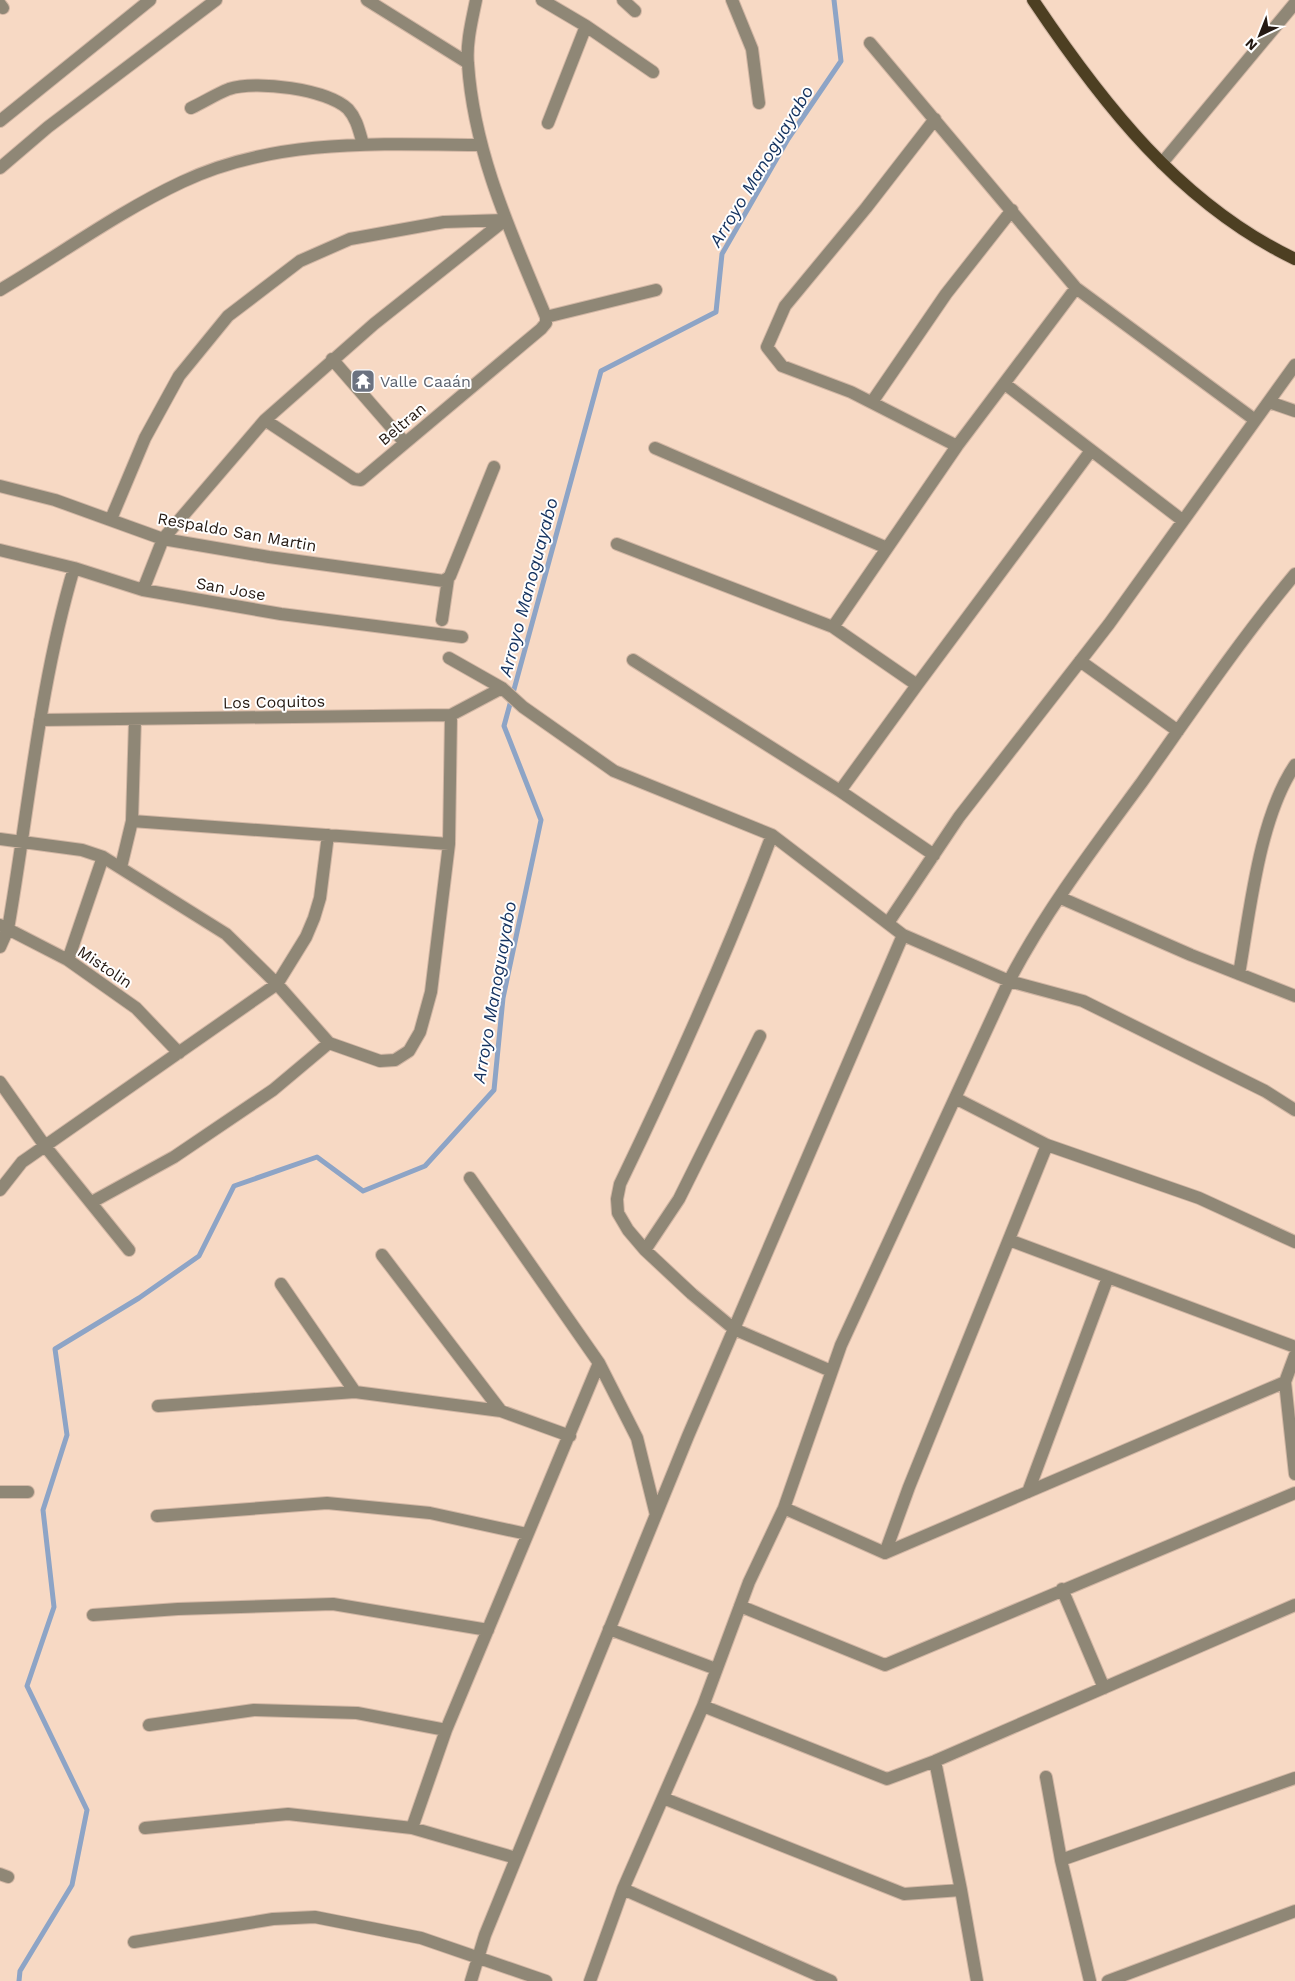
<svg xmlns="http://www.w3.org/2000/svg" width="1295" height="1981" font-family="'Work Sans',sans-serif">
	<rect width="100%" height="100%" fill="#f7d9c4"/>
	<g fill="none" stroke-linecap="round" stroke-linejoin="round">
		<path stroke="#8da4c6" stroke-width="5" d="M19 1981 20 1971 72 1885 87 1810 27 1686 54 1607 43 1510 67 1435 55 1349 139 1298 199 1256 234 1186 317 1157 363 1191 425 1166 494 1090 503 998 541 820 504 726 601 371 716 312 722 254 788 139 841 61 834 0"/>
		<g stroke="#d1b6a4" stroke-width="14">
			<path id="minor" d="M367 0 468 63
				M476 0C472 20 466 43 468 64 474 154 512 235 546 317
				M542 0 586 26 653 72
				M623 0 635 11
				M732 0 752 49 759 103
				M0 4 3 8
				M870 43 1076 288 1255 420
				M191 108C204 102 216 94 229 89 256 80 327 89 348 109 357 119 359 131 363 144
				M935 119 866 208 785 306 767 347 782 366 851 392 957 446
				M0 121 150 0
				M548 123 586 26
				M1162 163 1295 3
				M0 168 48 127 216 0
				M0 290C61 254 118 212 182 182 274 138 381 144 480 145
				M546 317 656 290
				M332 359 405 443
				M1005 384 1182 520
				M872 402 946 294 1012 210
				M1269 402 1295 411
				M265 420 354 479 361 480 541 329 546 323V317
				M655 448 887 548
				M0 486 55 500 163 539 269 557 444 581 450 576 494 467
				M111 519 145 438 179 376 228 316 300 261 350 239 444 222 505 220
				M617 544 833 627 917 685
				M0 550 74 568 143 590 281 614 462 637
				M143 590 163 539 265 420 374 324 505 220
				M442 620 448 579
				M833 627 957 446 1076 288
				M449 658 502 688 523 707 614 771 772 835 903 935 1009 981 1083 1001 1265 1091 1295 1110
				M633 660 840 791 934 855
				M1080 661 1178 731
				M40 720 451 715 502 688
				M840 791 917 685 1090 452
				M132 821 449 844
				M772 835C727 954 675 1070 620 1184L617 1199 618 1213 628 1230 645 1250 692 1294 734 1329 831 1371
				M0 839 82 850 103 857 226 934 277 984 329 1043 380 1061 395 1060 409 1051 420 1032 431 992 449 844 451 715
				M121 867 132 821 135 720
				M1061 898 1191 955 1295 996
				M888 923 959 817 1109 624 1295 365
				M0 925 68 960 136 1008 179 1053
				M0 947 8 929C29 808 39 686 74 568
				M68 960 103 857
				M1239 974C1250 911 1259 818 1295 765
				M0 1082 45 1146 129 1250
				M955 1098 1047 1145 1199 1198 1295 1242
				M470 1178 599 1363 637 1438 656 1515
				M0 1190 22 1162 277 984 306 937 314 918 320 898 328 835
				M92 1202 174 1157 273 1090 329 1043
				M1009 1240 1295 1347
				M645 1250 679 1199 760 1036
				M382 1255 501 1411
				M281 1284 355 1392
				M1295 1355 1285 1382 1295 1474
				M158 1406 355 1392 501 1411 570 1436
				M0 1492H28
				M1028 1492 1108 1277
				M784 1508 885 1553 1285 1382
				M157 1516 327 1503 430 1513 527 1534
				M885 1553 909 1487 1047 1145
				M1062 1589 1104 1688
				M740 1606 885 1665 1295 1493
				M93 1615 178 1609 333 1604 488 1630
				M609 1629 716 1669
				M703 1706 887 1779 935 1761 1295 1605
				M149 1725 254 1710 357 1713 446 1730
				M935 1761 961 1890 977 1981
				M1046 1777 1061 1860
				M663 1798 904 1894 961 1890
				M145 1828 288 1814 412 1828 516 1858
				M412 1828 446 1730 599 1363
				M0 1874 8 1877
				M623 1889 831 1981
				M134 1942 273 1919 315 1917 421 1938 546 1981
				M471 1981 485 1935 688 1436 903 935
				M590 1981 623 1889 703 1706 749 1582 784 1508 841 1345 1009 981C1046 910 1095 846 1142 782 1192 711 1240 640 1295 574
				M1090 1981 1061 1860 1295 1778
				M1108 1981 1295 1911"/>
		</g>
		<g stroke="#d1b6a4" stroke-width="14">
			<path id="major" d="M1033 0C1102 103 1180 204 1295 259"/>
		</g>
		<use href="#minor" stroke="#8f8776" stroke-width="12"/>
		<use href="#major" stroke="#4d3f22" stroke-width="12"/>
	</g>
	<defs>
		<g id="temple-square" transform="scale(1.25)"><rect x="-9" y="-9" width="18" height="18" rx="4" fill="#6b7280" stroke="#fff"/><path d="M0-6L5-2H3V0L6.5 2.5H4V6H1.5V3h-3V6H-4V2.5H-6.5L-3 0V-2H-5Z" fill="#fff"/></g>
	</defs>
	<g fill-rule="evenodd">
		<use href="#temple-square" x="363" y="381"/>
	</g>
	<g text-anchor="middle" dominant-baseline="central" stroke-width="4" stroke-linejoin="round" paint-order="stroke">
		<g font-size="16" fill="#5b616d" stroke="#fff" text-anchor="start">
			<text x="380" y="381">Valle Caaán</text>
		</g>
		<g font-size="16" fill="#241912" stroke="#fff">
			<text transform="translate(402 424) rotate(-40)">Beltran</text>
			<text transform="translate(237 532) rotate(10)">Respaldo San Martin</text>
			<text transform="translate(231 589) rotate(10)">San Jose</text>
			<text transform="translate(274 702) rotate(-1)">Los Coquitos</text>
			<text transform="translate(105 967) rotate(34)">Mistolin</text>
		</g>
		<g font-size="18" font-style="italic" fill="#14325f" stroke="#fff">
			<text transform="translate(761 166) rotate(-59)">Arroyo Manoguayabo</text>
			<text transform="translate(528 587) rotate(-75)">Arroyo Manoguayabo</text>
			<text transform="translate(494 992) rotate(-80)">Arroyo Manoguayabo</text>
		</g>
	</g>
	<g transform="translate(1260 35) rotate(223)" stroke="#ffffff" stroke-width="4" paint-order="stroke">
	<path d="M0-4L9 19L0 12L-9 19Z" fill="#241912"/>
	<text y="-8" font-size="14" font-weight="bold" text-anchor="middle" fill="#241912">N</text>
	</g>
</svg>
